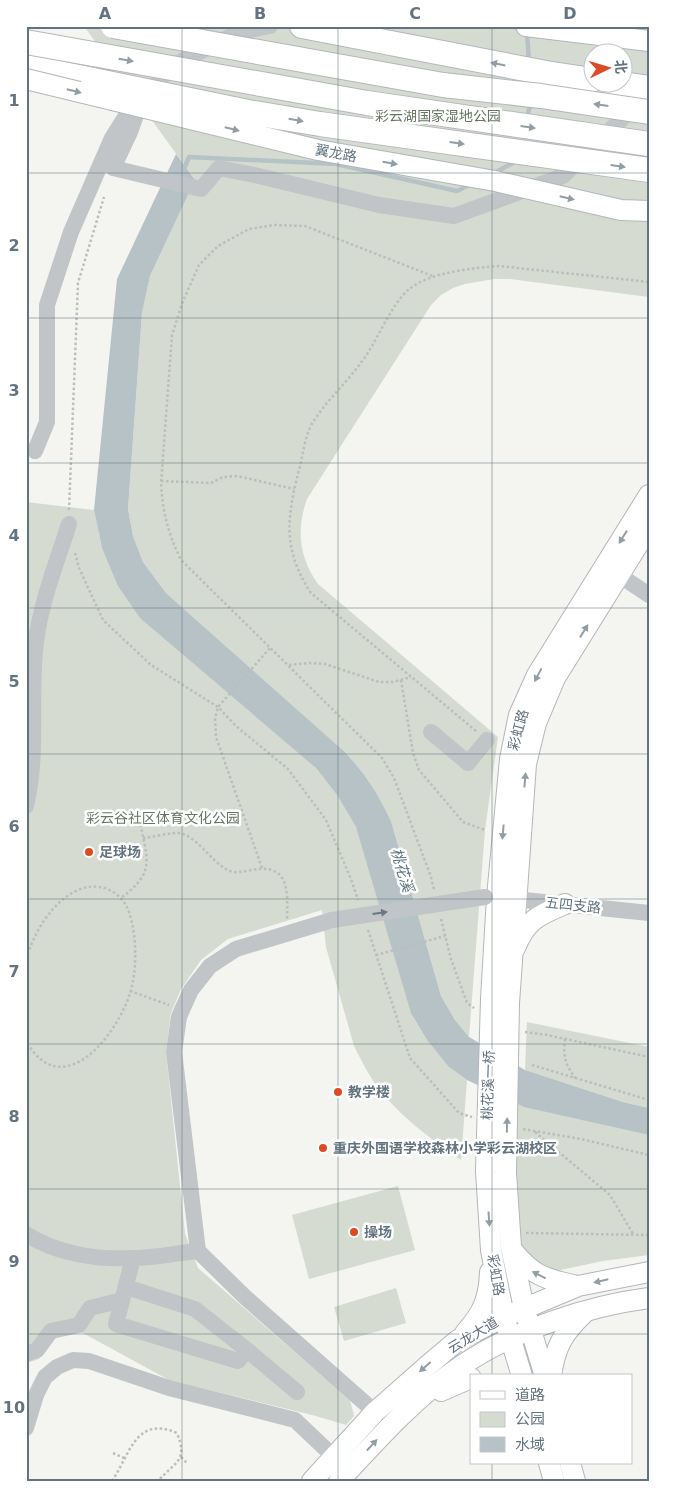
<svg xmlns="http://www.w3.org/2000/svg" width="675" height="1507" font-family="'DejaVu Sans','Noto Sans SC',sans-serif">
	<rect width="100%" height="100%" fill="#f4f4f0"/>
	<path fill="#d5dbd1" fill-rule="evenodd" d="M84 26H649V297L510 279H494L465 284 453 288 441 295 431 305 307 499C296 530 299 557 318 584L498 737 485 830 469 1037 455 1020 441 996 391 821C377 792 367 776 345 752L166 593 143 562 133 536 128 509 142 313 150 276 195 180ZM592 52H622V82H592Z
		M26 502 94 510 102 548 316 768 337 795 356 827 449 1067 467 1080 461 1160C431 1139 399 1116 377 1086 368 1074 361 1060 354 1046L326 947 322 910 228 939 201 960 181 989 171 1013 166 1052 185 1234 198 1268 350 1400 354 1416 346 1425 316 1416 169 1380 81 1332 55 1337 39 1359 26 1363Z
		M527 1022 649 1047V1108L623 1102 525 1070Z
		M516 1104 649 1135V1255L603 1261 551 1272 521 1250 515 1173Z
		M398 1186 415 1250 309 1279 292 1215Z
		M396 1288 406 1323 344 1341 334 1307Z"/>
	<path fill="#b6c2c6" d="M176 154 195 180 150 276 142 313 128 509 133 536 143 562 166 593 345 752C367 776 377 792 391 821L441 996 455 1020 469 1037 525 1070 623 1102 649 1108V1135L524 1107 467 1080 449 1067 428 1041 411 1013 356 827 337 795 316 768 140 618 118 586 102 548 94 510 117 279Z"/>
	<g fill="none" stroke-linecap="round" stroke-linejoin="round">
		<path stroke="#b6c2c6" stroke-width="4.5" d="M527 31 529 63
			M526 120 531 103
			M183 171 189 157 336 164 457 191 471 184
			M494 173 513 163 515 158"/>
		<g stroke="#b2b7ba" stroke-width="22">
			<path id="major" d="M526 26 649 41
				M515 948C526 920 539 915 565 904
				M491 999 497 897 510 759 519 715 537 675 649 495
				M509 1003 526 764 536 723 555 678 649 527
				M486 1171 491 1250 504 1317 522 1376
				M506 1173 511 1247 524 1308 545 1376
				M512 1250C534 1277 545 1279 578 1286
				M465 1333C483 1313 489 1299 490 1272
				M551 1376C555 1347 563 1333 584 1313
				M441 1391 471 1378
				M549 1463 554 1481
				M570 1463 575 1481
				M312 1481 375 1412 426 1367 458 1340 504 1317 578 1286 649 1272
				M339 1481C377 1440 414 1398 461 1366 512 1331 587 1306 649 1298"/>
		</g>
		<g stroke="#b4b7ba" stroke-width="26">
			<path id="highway" d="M302 26 546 73 592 80
				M26 66 93 80
				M611 82 649 88"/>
		</g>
		<path stroke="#bbbdbf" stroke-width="2.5" stroke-dasharray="2.5 2.5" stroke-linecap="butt" d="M161 481 211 483 223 477 237 476 294 489
			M69 510 78 283 104 197
			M75 553 79 568 103 620 151 665 218 707 236 726 288 769 326 820 351 879 358 900
			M289 665 310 663 325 664 379 682H393L411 677
			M401 680 413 753 419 770 463 822 485 830
			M476 731 311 593C280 546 288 513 301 462 304 448 306 431 315 419 329 398 348 381 363 360 377 341 391 305 408 290 429 272 473 268 499 266L649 282
			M143 838C154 837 167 833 178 833 195 833 212 864 230 871 242 876 260 863 276 872 290 880 287 905 287 919
			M262 868 216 737 215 718 218 707 270 648
			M434 889 431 877 394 778 382 758 181 560C168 533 163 514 161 484L172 335 183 301 199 265 218 246 249 229 274 225 305 226 435 277
			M122 897C156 872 147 859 140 822
			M441 919 451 959 467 1003 474 1008
			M368 930 410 1058 459 1113 472 1117
			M376 955 445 936
			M26 959C34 933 51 903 76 891 87 885 102 885 113 892 128 901 131 916 134 934 136 953 136 971 131 990 119 1033 63 1106 26 1041
			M130 991 169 1005
			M525 1032 547 1035 649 1057
			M565 1039C563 1058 565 1064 576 1079
			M532 1065 649 1100
			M523 1129 581 1139 649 1155
			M535 1132 610 1195 633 1234
			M526 1233 649 1235
			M113 1453 124 1458
			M181 1457 188 1464
			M112 1481C130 1455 135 1415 177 1433 188 1461 176 1461 158 1481"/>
		<path stroke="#c1c5c8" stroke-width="16" d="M142 98 130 132 113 168 201 189 219 168 259 176 379 205 454 216 563 176 636 105
			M35 451 47 422V305L71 232 112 138 129 111 174 65 239 32 270 26
			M619 575 649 595
			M431 732 468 763 487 740
			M26 806C39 752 29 696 36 642 41 601 57 562 69 524
			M504 898 649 913
			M332 920 236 949 210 966 191 990 182 1010 179 1017 174 1052 198 1251 245 1297 375 1412
			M26 1234C57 1254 97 1260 133 1258 154 1258 176 1253 198 1251
			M133 1258 116 1324 238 1361 247 1350
			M126 1287 195 1309 247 1350 297 1392
			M26 1354 37 1350 51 1331 79 1325 90 1308 122 1300
			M26 1428 36 1395 45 1377 57 1367 73 1360 89 1361 169 1388 295 1420 334 1457"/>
		<use href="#major" stroke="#fff" stroke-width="20"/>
		<use href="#highway" stroke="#fff" stroke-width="24"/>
		<g stroke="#b2b7ba" stroke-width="22" stroke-linecap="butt">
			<path id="major-bridge" d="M26 79 318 150 495 181 621 210 649 211
				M486 1171 491 999
				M506 1173 509 1003"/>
		</g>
		<g stroke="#b4b7ba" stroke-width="26" stroke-linecap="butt">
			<path id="highway-bridge" d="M113 26 443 85 541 96 649 112
				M26 42 367 103 649 144
				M93 80 248 112 320 124 649 170"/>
		</g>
		<path stroke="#c1c5c8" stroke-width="16" d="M332 920 485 897"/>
		<use href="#major-bridge" stroke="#fff" stroke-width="20"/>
		<use href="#highway-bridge" stroke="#fff" stroke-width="24"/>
	</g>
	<defs><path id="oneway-solid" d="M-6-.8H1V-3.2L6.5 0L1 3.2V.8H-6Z" transform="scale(1.25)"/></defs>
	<g fill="#929ea6">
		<use href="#oneway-solid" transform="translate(126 60) rotate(10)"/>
		<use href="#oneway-solid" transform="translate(498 64) rotate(-169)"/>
		<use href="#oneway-solid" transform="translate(74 91) rotate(14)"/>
		<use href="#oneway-solid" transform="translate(601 105) rotate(-172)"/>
		<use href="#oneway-solid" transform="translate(296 120) rotate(10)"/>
		<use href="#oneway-solid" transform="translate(528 127) rotate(8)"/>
		<use href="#oneway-solid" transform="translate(232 129) rotate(14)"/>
		<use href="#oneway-solid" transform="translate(457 143) rotate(8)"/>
		<use href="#oneway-solid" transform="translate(390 163) rotate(10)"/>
		<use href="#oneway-solid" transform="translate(618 166) rotate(8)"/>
		<use href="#oneway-solid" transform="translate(567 198) rotate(13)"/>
		<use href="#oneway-solid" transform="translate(623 537) rotate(122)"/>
		<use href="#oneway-solid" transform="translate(584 631) rotate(-58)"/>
		<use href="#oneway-solid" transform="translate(538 675) rotate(118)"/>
		<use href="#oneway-solid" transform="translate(525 780) rotate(-85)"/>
		<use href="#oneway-solid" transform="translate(503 832) rotate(95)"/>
		<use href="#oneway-solid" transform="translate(507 1125) rotate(-89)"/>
		<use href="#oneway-solid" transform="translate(489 1219) rotate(86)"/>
		<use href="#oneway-solid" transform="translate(539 1275) rotate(-153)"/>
		<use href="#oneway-solid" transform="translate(601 1281) rotate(167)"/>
		<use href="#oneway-solid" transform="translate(425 1367) rotate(139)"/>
		<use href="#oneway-solid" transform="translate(372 1445) rotate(-47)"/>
	</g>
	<use fill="#687884" href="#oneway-solid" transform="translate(380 913) rotate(-8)"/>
	<path fill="none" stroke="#637480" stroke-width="1" stroke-opacity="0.55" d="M182 26V1481M338 26V1481M492 26V1376M26 173H649M26 318H649M26 463H649M26 608H649M26 754H649M26 899H649M26 1044H649M26 1189H649M26 1334H649M492 1463V1481"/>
	<g fill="#dd4a26" stroke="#fff" stroke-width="2">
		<circle cx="89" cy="852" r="5"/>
		<circle cx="338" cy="1092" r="5"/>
		<circle cx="323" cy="1148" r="5"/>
		<circle cx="354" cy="1232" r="5"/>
	</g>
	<g text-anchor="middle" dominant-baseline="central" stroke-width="5" stroke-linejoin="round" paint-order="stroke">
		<g font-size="14" fill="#677762" stroke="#fff">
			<text x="438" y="116">彩云湖国家湿地公园</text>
			<text x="163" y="818">彩云谷社区体育文化公园</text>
		</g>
		<g font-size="14" fill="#637480" stroke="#fff">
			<text transform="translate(336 153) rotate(10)">翼龙路</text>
			<text transform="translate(518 730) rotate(-75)">彩虹路</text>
			<text transform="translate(573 905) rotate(6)">五四支路</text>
			<text transform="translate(488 1085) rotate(-88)">桃花溪一桥</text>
			<text transform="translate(496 1275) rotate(80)">彩虹路</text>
			<text transform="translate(473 1335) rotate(-31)">云龙大道</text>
		</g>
		<g font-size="14" font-weight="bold" fill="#637480" stroke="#fff" text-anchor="start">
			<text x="99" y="852">足球场</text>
			<text x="348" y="1092">教学楼</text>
			<text x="333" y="1148">重庆外国语学校森林小学彩云湖校区</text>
			<text x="364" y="1232">操场</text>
		</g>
		<g font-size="15" font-style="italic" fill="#5f777e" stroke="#fff">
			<text transform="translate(402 870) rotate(73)">桃花溪</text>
		</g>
	</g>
	<rect width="675" height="1507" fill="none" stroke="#ffffff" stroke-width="55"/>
	<rect x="470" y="1374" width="162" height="90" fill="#ffffff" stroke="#c1c7cc"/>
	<rect x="480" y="1391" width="25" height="8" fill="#ffffff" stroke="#c1c7cc"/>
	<text x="515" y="1400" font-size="15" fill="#637480">道路</text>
	<rect x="480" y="1412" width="25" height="15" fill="#d5dbd1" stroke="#c1c7cc"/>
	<text x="515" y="1424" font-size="15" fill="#637480">公园</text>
	<rect x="480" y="1437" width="25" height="15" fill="#b6c2c6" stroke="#c1c7cc"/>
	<text x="515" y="1450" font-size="15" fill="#637480">水域</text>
	<g transform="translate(608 68) rotate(85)"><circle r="24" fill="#ffffff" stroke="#c1c7cc"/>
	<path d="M0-4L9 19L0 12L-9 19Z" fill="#dd4a26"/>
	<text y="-8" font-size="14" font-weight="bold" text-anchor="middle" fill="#637480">北</text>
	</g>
	<rect x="28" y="28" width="620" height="1452" fill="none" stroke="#637480" stroke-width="2"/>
	<g font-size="16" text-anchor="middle" font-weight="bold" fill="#637480">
		<text x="105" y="19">A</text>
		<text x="260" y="19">B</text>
		<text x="415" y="19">C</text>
		<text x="570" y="19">D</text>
		<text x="14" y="106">1</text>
		<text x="14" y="251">2</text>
		<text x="14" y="396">3</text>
		<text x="14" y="541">4</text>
		<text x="14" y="687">5</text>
		<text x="14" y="832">6</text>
		<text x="14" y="977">7</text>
		<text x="14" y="1122">8</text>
		<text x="14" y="1267">9</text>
		<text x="14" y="1413">10</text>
	</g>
</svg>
